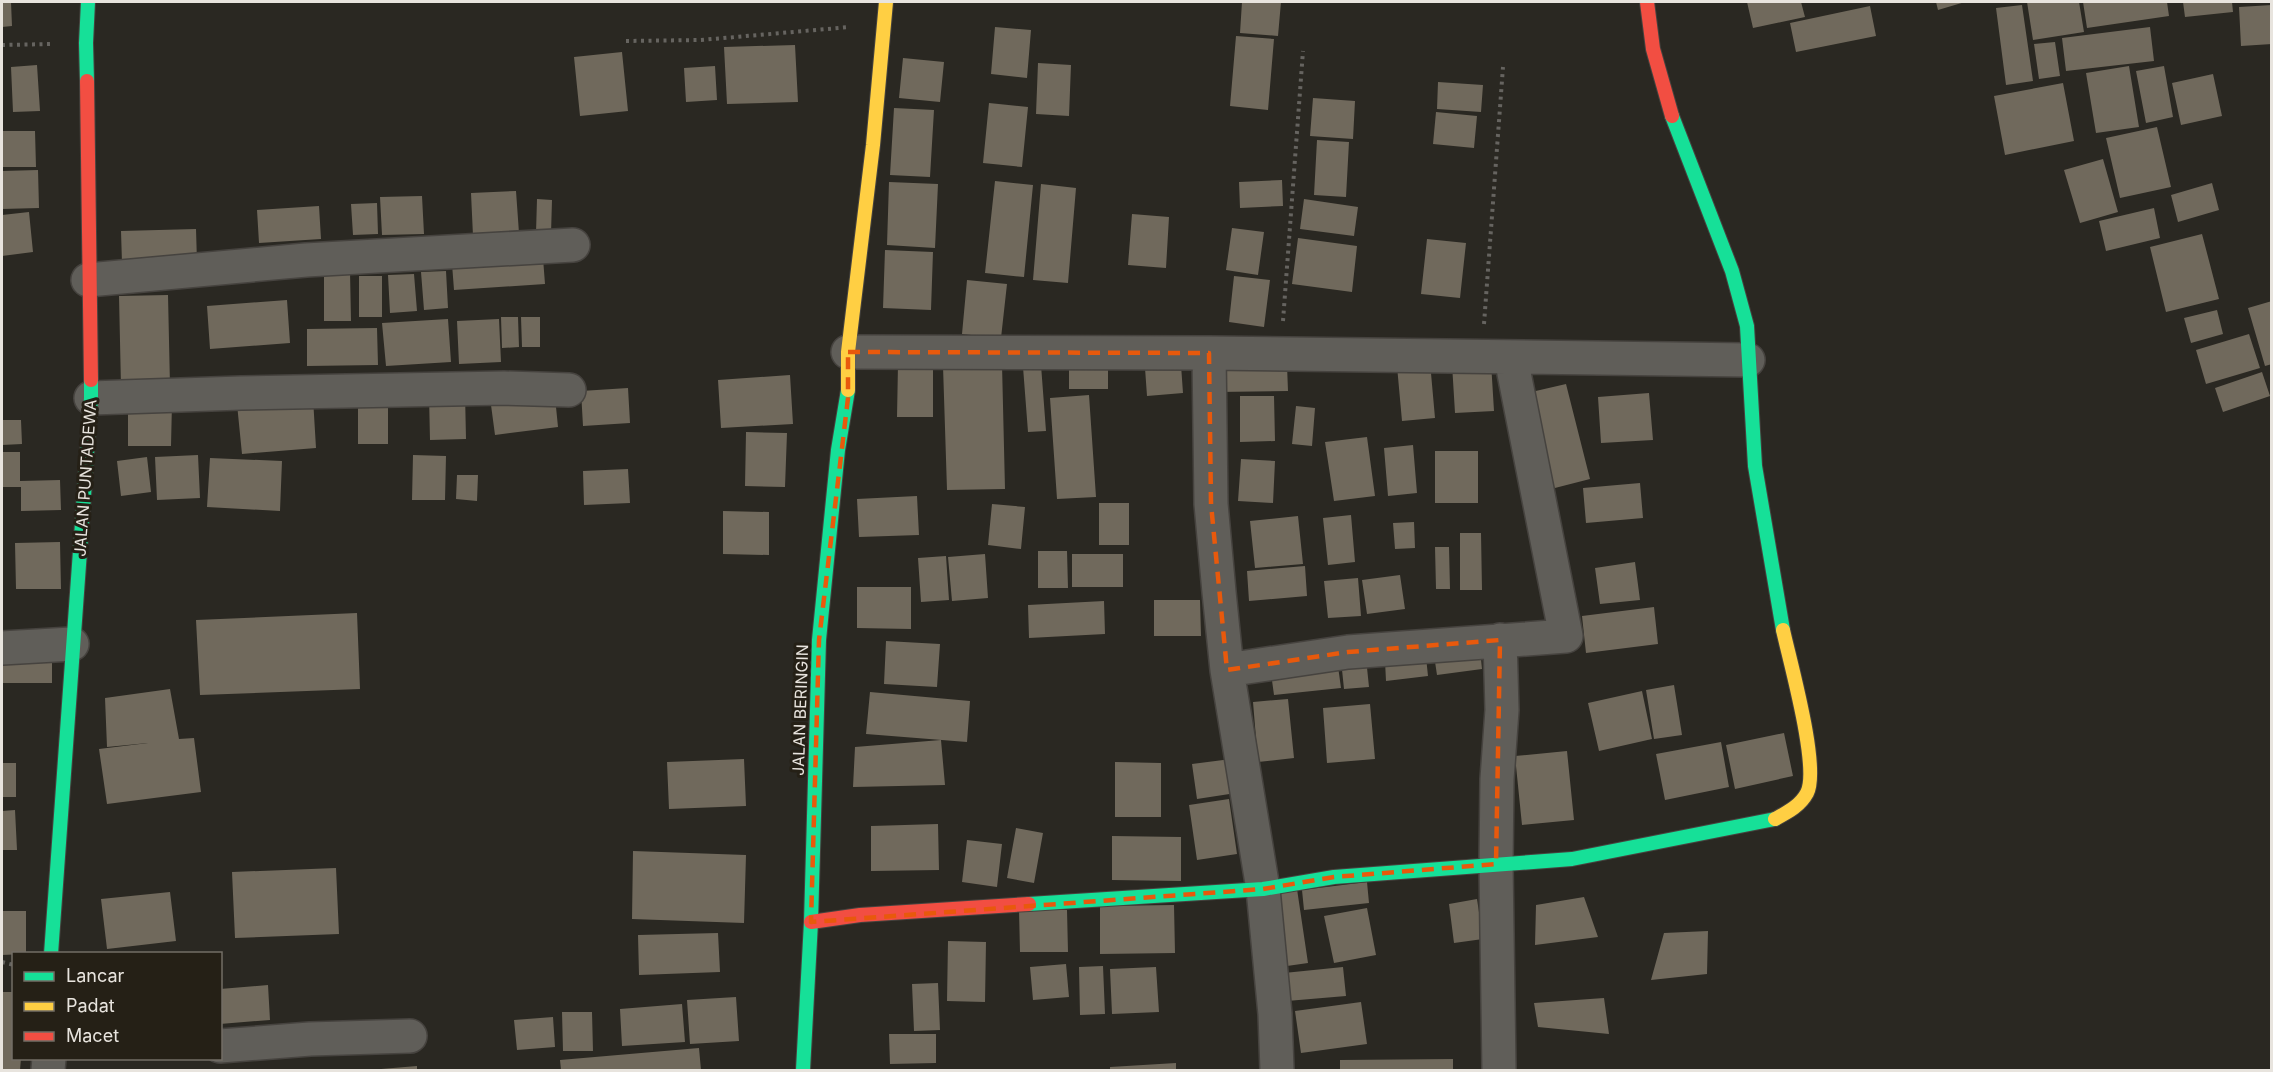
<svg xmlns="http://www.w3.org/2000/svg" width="2273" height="1072" font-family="Inter,sans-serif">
	<rect width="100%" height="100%" fill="#2a2822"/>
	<path fill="#70695c" d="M2 2H11L12 26 2 27Z
		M1242 2H1281L1278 36 1240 33Z
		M1747 2H1801L1805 17 1753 28Z
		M1936 2H1965L1938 10Z
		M2027 2H2079L2084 32 2033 40Z
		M2083 2H2167L2169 16 2087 28Z
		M2183 2H2232L2233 12 2185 17Z
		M2022 5 2033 81 2006 85 1996 8Z
		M2272 5V44L2241 46 2239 7Z
		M1870 6 1876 36 1796 52 1790 23Z
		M995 27 1031 30 1027 78 991 74Z
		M2150 27 2154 61 2066 71 2062 38Z
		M1236 36 1274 39 1268 110 1230 106Z
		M2055 42 2060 76 2039 79 2034 44Z
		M795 45 798 102 727 104 724 47Z
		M622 52 628 111 580 116 574 57Z
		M903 58 944 62 940 102 899 98Z
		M1038 63 1071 65 1069 116 1036 114Z
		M37 65 40 111 13 112 11 67Z
		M715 66 717 100 686 102 684 68Z
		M2129 66 2139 127 2096 133 2086 73Z
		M2164 66 2173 117 2146 123 2136 71Z
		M2213 74 2222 116 2181 125 2172 83Z
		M1438 82 1483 85 1481 112 1437 109Z
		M2063 83 2074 141 2005 155 1994 96Z
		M1313 98 1355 101 1353 139 1310 136Z
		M989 103 1028 107 1022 167 983 163Z
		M894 108 934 110 930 177 890 175Z
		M1436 112 1477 116 1474 148 1433 144Z
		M2157 127 2171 187 2120 198 2106 138Z
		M2 131H35L36 167H2Z
		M1317 140 1349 142 1346 197 1314 195Z
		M2103 159 2118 212 2080 223 2064 170Z
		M38 170 39 208 2 209V171Z
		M1282 180 1283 206 1240 208 1239 182Z
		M995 181 1033 185 1024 277 985 273Z
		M889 182 938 184 935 248 887 245Z
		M2212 183 2219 210 2178 222 2171 195Z
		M1041 184 1076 188 1068 283 1033 280Z
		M516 191 519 233 473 236 471 193Z
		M422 196 424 234 382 235 380 197Z
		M537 199 552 200 551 234 536 233Z
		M1304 199 1358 207 1354 236 1300 229Z
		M377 203 378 234 353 235 351 204Z
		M319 206 321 239 259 243 257 210Z
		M2154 208 2160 238 2106 251 2099 221Z
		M29 212 33 252 2 256V215Z
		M1132 214 1169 217 1166 268 1128 265Z
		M1232 228 1264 232 1258 275 1226 270Z
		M196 229 197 262 122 263 121 231Z
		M2202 234 2219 299 2166 312 2150 247Z
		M1298 238 1357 246 1352 292 1292 284Z
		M1427 239 1466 243 1460 298 1421 294Z
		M885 250 933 252 931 310 883 308Z
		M543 258 545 284 454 290 452 264Z
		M324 271H350L351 321H324Z
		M446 271 448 308 424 310 421 272Z
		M414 274 417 311 390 313 388 275Z
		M359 276H382V317H359Z
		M1234 276 1270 280 1264 327 1229 322Z
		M967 280 1007 284 1001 338 962 334Z
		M168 295 170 386 121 387 119 296Z
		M287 300 290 343 210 349 207 306Z
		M2272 301V364L2265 366 2248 308Z
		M2217 310 2223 334 2191 343 2184 318Z
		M501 317H518L519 347 502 348Z
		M521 317H540V347H522Z
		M448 319 451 362 386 366 382 323Z
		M499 319 501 362 459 364 457 321Z
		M377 328 378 365 307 366V329Z
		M2249 334 2260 368 2206 384 2196 350Z
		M1430 362 1435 418 1402 421 1397 366Z
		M1491 362 1494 411 1455 413 1452 364Z
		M898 364H933V417H897Z
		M1002 364 1005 489 947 490 943 366Z
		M1069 364H1108V389H1069Z
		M1041 365 1046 431 1028 432 1023 367Z
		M1181 365 1183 393 1147 396 1145 368Z
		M1287 365 1288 391 1217 392V366Z
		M2262 372 2270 396 2223 412 2215 388Z
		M790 375 793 424 721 428 718 380Z
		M1566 384 1590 479 1551 489 1527 393Z
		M628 388 630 423 583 426 581 391Z
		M465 393 466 439 430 440 429 395Z
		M1649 393 1653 440 1601 443 1598 397Z
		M1089 395 1096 497 1057 499 1050 398Z
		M1240 396H1274L1275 441 1240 442Z
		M358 397H388V444H358Z
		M555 397 558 427 495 435 491 405Z
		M313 398 316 448 242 454 237 404Z
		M128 402 172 403 171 446H128Z
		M1296 406 1315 408 1312 446 1292 444Z
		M2 420H21L22 444 2 445Z
		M746 432 787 433 785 487 745 486Z
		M1367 437 1375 496 1334 501 1325 442Z
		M1413 445 1417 493 1388 496 1384 448Z
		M1435 451H1478V503H1435Z
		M2 452H20V481L60 480 61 510 21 511V487H2Z
		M198 455 200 498 157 500 155 457Z
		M413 455 446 456 445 500H412Z
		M147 457 151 492 121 496 117 461Z
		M210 458 282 461 280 511 207 507Z
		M1241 459 1275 461 1273 503 1238 501Z
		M628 469 630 503 584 505 583 471Z
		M457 475H478L477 501 456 499Z
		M1640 483 1643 518 1586 523 1583 488Z
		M917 496 919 535 859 537 857 499Z
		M1099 503H1129V545H1099Z
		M992 504 1025 507 1021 549 988 545Z
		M723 511 769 512V555L723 554Z
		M1351 515 1355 562 1328 565 1323 518Z
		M1298 516 1303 564 1255 568 1250 521Z
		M1414 522 1415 548 1395 549 1393 523Z
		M1460 533H1481L1482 590H1460Z
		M60 542 61 589H16L15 543Z
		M1435 547H1449L1450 589H1436Z
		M1038 551H1067L1068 588H1038Z
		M985 554 988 598 952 601 948 557Z
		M1072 554H1123V587H1072Z
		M946 556 949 600 921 602 918 558Z
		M1635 562 1640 600 1600 604 1595 568Z
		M1305 566 1307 596 1249 601 1247 571Z
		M1400 575 1405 609 1367 614 1362 580Z
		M1358 578 1361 616 1328 618 1324 581Z
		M857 587H911V629L857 628Z
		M1154 600H1200L1201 636H1154Z
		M1104 601 1105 634 1029 638 1028 605Z
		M1654 607 1658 644 1586 653 1582 616Z
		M357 613 360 689 200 695 196 620Z
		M886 641 940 644 937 687 884 684Z
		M1480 649 1482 669 1437 675 1434 655Z
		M52 656V683H2V657Z
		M1426 657 1428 676 1386 681 1385 661Z
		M1366 658 1369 687 1344 689 1341 660Z
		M1337 659 1341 688 1274 695 1270 666Z
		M1674 685 1682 735 1654 739 1646 690Z
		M170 689 179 739 194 738 201 792 107 804 99 749 148 743 107 747 105 698Z
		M1642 691 1652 739 1599 751 1588 703Z
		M870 692 970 701 967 742 866 734Z
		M1288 699 1294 758 1258 762 1253 702Z
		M1370 704 1375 759 1327 763 1323 708Z
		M1784 733 1793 776 1735 789 1726 745Z
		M941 740 945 785 853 787 855 747Z
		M1721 742 1729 787 1665 800 1656 754Z
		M1567 751 1574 820 1522 825 1515 756Z
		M744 759 746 806 669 809 667 762Z
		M1231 759 1236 793 1197 799 1192 764Z
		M1115 762 1161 763V817H1115Z
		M2 763H16V797H2Z
		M1229 799 1237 854 1197 860 1189 805Z
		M15 810 17 850H2V811Z
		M938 824 939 870 871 871V826Z
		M1016 828 1043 833 1034 883 1007 878Z
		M1112 836 1181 837V881L1112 880Z
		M967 840 1002 844 997 887 962 882Z
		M633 851 746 855 744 923 632 919Z
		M336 868 339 934 235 938 232 872Z
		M1367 882 1369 903 1304 910 1302 890Z
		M1297 889 1308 963 1280 967 1269 894Z
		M170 892 176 941 107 949 101 899Z
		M1584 897 1598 937 1535 945 1536 905Z
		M1477 899 1483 939 1454 943 1449 904Z
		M1174 905 1175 953 1100 954V906Z
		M1367 908 1376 955 1334 963 1324 916Z
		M1019 910H1067L1068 952H1020Z
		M2 911H26V954L2 955Z
		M1708 931 1707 974 1651 980 1664 933Z
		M718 933 720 972 639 975 638 935Z
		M948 941 986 942 985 1002 947 1001Z
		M1066 964 1069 997 1033 1000 1030 967Z
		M1103 966 1105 1014 1080 1015 1079 967Z
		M1156 967 1159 1012 1112 1014 1110 969Z
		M1343 967 1346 996 1287 1001 1284 973Z
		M938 983 940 1030 914 1031 912 984Z
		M268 985 270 1020 220 1024V989Z
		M2 992H14V1058H21L20 1070H2Z
		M736 997 739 1041 690 1044 687 1000Z
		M1604 998 1609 1034 1538 1027 1534 1003Z
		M1361 1002 1367 1044 1301 1053 1295 1011Z
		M682 1004 685 1042 622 1046 620 1009Z
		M562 1012H592L593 1051H563Z
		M553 1017 555 1047 517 1050 514 1020Z
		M889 1034H936V1063L890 1064Z
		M699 1048 701 1070H561L560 1060Z
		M1453 1059V1070H1340V1060Z
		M1176 1063V1070H1110V1067Z
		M417 1066V1070H382L381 1069Z"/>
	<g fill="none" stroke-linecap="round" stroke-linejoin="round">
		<g stroke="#46433f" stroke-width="36">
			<path id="street" d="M88 280 306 260 573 245
				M848 352 1209 353 1748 360
				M1209 353 1211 504 1219 592 1227 670 1263 889 1275 1014 1277 1070
				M91 398 241 393 504 388 569 390
				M2 648 72 644
				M1227 670 1348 652 1566 636 1511 358
				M220 1046 310 1039 410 1036
				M48 1070 49 1058
				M1499 1070 1496 864 1497 779 1502 710 1500 640"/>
		</g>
		<g stroke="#46433f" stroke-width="16">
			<path id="fast" d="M87 81 86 43 88 2
				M1672 116 1732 271 1747 326 1755 466 1783 630
				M1029 904 1263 889 1334 877 1572 859 1775 819
				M51 954 91 398V380
				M803 1070 811 922 819 640 838 450 848 390"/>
		</g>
		<g stroke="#46433f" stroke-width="16">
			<path id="slow" d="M848 390V352L873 145 886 2
				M1775 819C1788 812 1800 806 1807 793 1820 768 1790 662 1783 630"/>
		</g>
		<g stroke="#46433f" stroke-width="16">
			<path id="jam" d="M1647 2 1653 49 1672 116
				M87 81 91 380
				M811 922 860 915 1029 904"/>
		</g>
		<path stroke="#666460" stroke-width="4" stroke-dasharray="3 4.5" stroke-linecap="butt" d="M626 41 701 40 850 27
			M2 45 52 44
			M1283 321 1303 51
			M1484 324 1503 67
			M2 962 14 965"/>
		<use href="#street" stroke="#605e59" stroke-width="33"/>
		<use href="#fast" stroke="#16e098" stroke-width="14"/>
		<use href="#slow" stroke="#ffcf43" stroke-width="14"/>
		<use href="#jam" stroke="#f24e42" stroke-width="14"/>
	</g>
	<path fill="none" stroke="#e8590c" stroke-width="4.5" stroke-dasharray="12 8" stroke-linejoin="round" d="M848 352 1209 353 1211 504 1227 670 1348 652 1500 640 1496 864 1334 877 1263 889 811 922 819 640 848 398Z"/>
	<g text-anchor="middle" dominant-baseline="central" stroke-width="6" stroke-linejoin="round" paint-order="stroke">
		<g font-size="16" fill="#e8e4de" stroke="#252016">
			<text transform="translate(85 478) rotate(-86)">JALAN PUNTADEWA</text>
			<text transform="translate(800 710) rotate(-88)">JALAN BERINGIN</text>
		</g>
	</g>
	<rect width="2273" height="1072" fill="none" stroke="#e8e4de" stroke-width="6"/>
	<rect x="12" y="952" width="210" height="108" fill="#252016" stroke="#736e66" stroke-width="1.5"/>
	<rect x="24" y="972" width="30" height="9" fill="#16e098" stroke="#736e66" stroke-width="1.5"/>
	<text x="66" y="982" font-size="18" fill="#e8e4de">Lancar</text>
	<rect x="24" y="1002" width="30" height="9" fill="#ffcf43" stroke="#736e66" stroke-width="1.5"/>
	<text x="66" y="1012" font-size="18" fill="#e8e4de">Padat</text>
	<rect x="24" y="1032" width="30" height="9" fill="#f24e42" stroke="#736e66" stroke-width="1.5"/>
	<text x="66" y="1042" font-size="18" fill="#e8e4de">Macet</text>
</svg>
